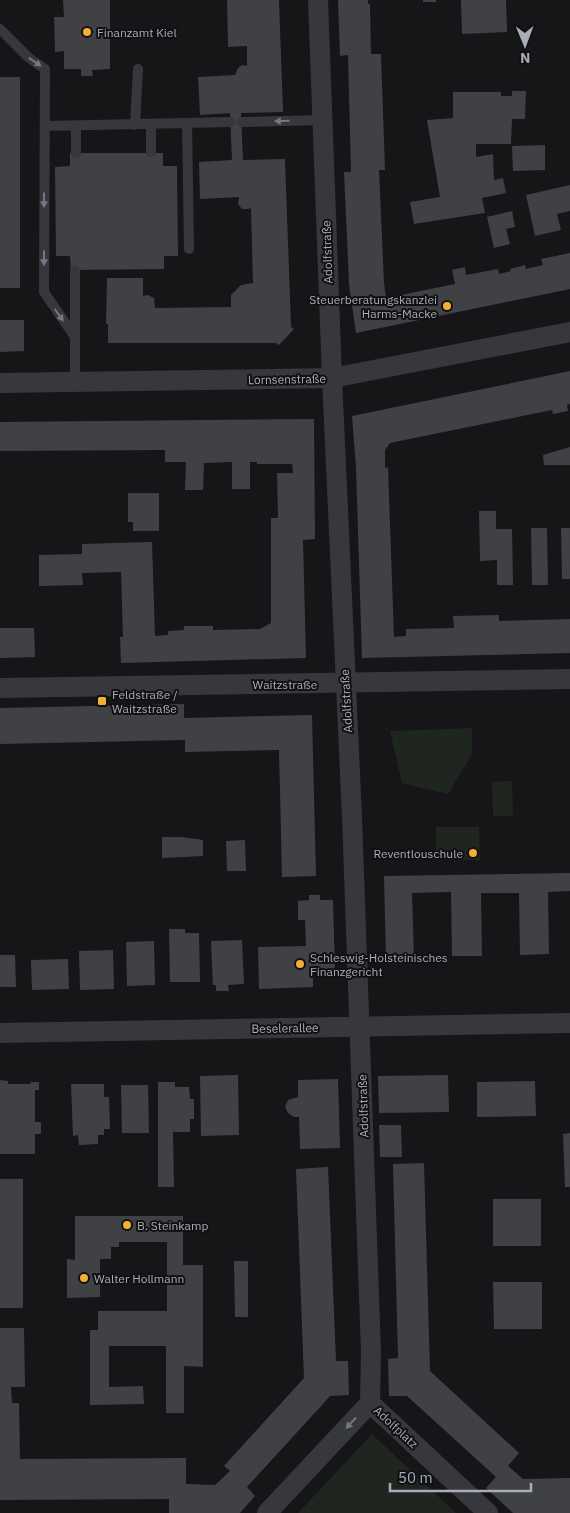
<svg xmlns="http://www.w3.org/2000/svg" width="570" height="1513" font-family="'IBM Plex Sans',sans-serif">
	<rect width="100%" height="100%" fill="#161618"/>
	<path fill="#1e261f" d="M472 728V754L448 794 402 783 390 731Z
		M512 781 513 816H493L492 782Z
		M436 827H479L480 860H436Z
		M372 1434 456 1513H298Z"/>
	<path fill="#404145" d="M63 0H110V69L92 70 93 76H81V69H64V51L55 52 54 17H64Z
		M227 0H279L283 112 241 113 243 160 285 159 291 327 294 329 279 345 276 343H108V324H106L107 278H143V296L148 295 154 298 155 308 231 307V295L241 285 253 283 251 208 248 209H242L238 204 239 197 200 199 199 162 232 160 230 113 200 115 198 77 235 75 238 68 242 65 247 66V46L228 47Z
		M338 0H368V4H370L371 54H381L385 170H379L384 283 386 298 455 284 452 270 465 267 466 275 498 269 499 274 511 271 510 269 525 265 526 269 543 265 541 259 570 253V289L356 333 349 284 344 172H351L348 55 340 56Z
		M423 0H436V2H423Z
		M461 0H506L507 32 462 34Z
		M0 77H20V288H0Z
		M512 91H526L525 119H512L511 144H476V157L493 154 494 180 503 178 506 193 482 198 485 213 414 224 410 202 440 197 427 120 453 118V92H501V96H512Z
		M545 145V170L513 171 512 146Z
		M70 153H163V166H177L178 256H164V269L71 270 70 256H56L55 167 70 166Z
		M570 185V211L557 214 561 230 535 236 526 195Z
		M512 211 515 227 506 229 510 244 494 248 487 217Z
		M0 320H24V351L0 352Z
		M570 371V404L567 405 568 411 553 414 552 410 390 443 385 450V468L388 467 394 637 406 636V629L454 628 453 616 499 615V621L570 619V653L362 658 356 468 352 416Z
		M314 419 315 539 303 540 306 658 121 663 120 637H123L121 572 82 573 83 585 39 586V555L82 554V544L152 542 155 636 168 635V631L184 630V626H213V630L260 629 271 623V518H278L277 473H293L292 464H257V462H250V489H232V462L204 463 203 490H185L186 462H165V450L0 451V422Z
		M570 447V465H544L543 455Z
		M128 493H159V531H133V522H128Z
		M479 511H496V529H512L513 585H497V560L480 561Z
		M531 528H547L548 585H532Z
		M561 528H570V579H562Z
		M0 628H34L35 657 0 658Z
		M184 704V718L312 715 316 876 282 877 279 750 185 752V740L0 744V708Z
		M162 837H181L203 840V856L162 858Z
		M245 840 246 871H227L226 841Z
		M570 873V891L548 892 549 954 520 955 519 893H481L482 956H452L451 892 412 893 414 957 386 958 384 876Z
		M309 895H320V900H333L335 971 313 972V987L259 989 258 947 306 946 305 920H298V901L309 900Z
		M169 929H185V933H199L200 982H170Z
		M242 940 244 984 228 985 229 991H216V985H213L211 941Z
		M154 941 155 985 127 986 126 942Z
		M113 950 114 989 80 990 79 951Z
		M0 955H15L16 987H0Z
		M68 959 69 989 32 990 31 960Z
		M238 1075 239 1135 201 1136 200 1076Z
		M448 1075 449 1112 379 1113 378 1076Z
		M338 1079 340 1148 300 1149 299 1117H294L288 1113 285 1107 288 1100 298 1097V1080Z
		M0 1080 8 1081V1084H31L30 1082H39V1090H35V1122H41V1134H35V1154H0Z
		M535 1081 536 1116 477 1117V1082Z
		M158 1082H175V1087H189L190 1099H194V1119H190V1132H173L174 1187H158Z
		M71 1084H104V1097H109L110 1129H104V1135H98V1144L79 1145 78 1135 73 1136Z
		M121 1085H148L149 1133H122Z
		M379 1125H401L402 1157H380Z
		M570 1133V1187H565L563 1134Z
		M424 1163 430 1371 519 1453 508 1466 523 1479 570 1478V1513H513L486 1488 496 1477 407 1396H389L388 1359 398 1358 393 1164Z
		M328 1167 336 1361H348L349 1395 330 1396 322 1405 247 1487 255 1496 240 1513H169V1499L0 1500V1328H24L25 1387H11L12 1403H19L20 1459 186 1458V1484L215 1485 230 1471 224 1466 304 1378 296 1169Z
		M0 1179H23V1308H0Z
		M493 1199H541V1246H493Z
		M75 1216H183V1265H203V1367L184 1366V1413H166V1346H109V1387L143 1386 144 1404 90 1405V1330H98V1311H167V1242H119V1247H111V1259H100V1297L67 1298V1259L75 1260Z
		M234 1261H248V1317H235Z
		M493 1282H542V1329H494Z"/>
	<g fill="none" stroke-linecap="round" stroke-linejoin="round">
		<path stroke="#37383d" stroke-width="10" d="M0 29 29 58 45 69 44 292 75 337
			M242 122 322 120
			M187 123 189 249
			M151 124V152
			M135 125 138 69
			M45 126 231 122
			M76 153V126
			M75 382V270"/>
		<path stroke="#37383d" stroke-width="20" d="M318 0 332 378 352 817 371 1352 370 1403
			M0 383 332 378 570 332
			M0 688 570 679
			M0 1033 570 1023
			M267 1513 370 1403 488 1513"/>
	</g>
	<defs><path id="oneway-solid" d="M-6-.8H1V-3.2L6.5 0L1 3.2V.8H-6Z" transform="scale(1.25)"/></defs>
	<g fill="#757881">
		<use href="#oneway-solid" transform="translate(35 62) rotate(34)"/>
		<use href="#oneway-solid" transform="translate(282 121) rotate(179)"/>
		<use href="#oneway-solid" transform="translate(44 200) rotate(90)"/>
		<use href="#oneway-solid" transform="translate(44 258) rotate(90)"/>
		<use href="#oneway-solid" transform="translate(59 315) rotate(55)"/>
		<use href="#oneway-solid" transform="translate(351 1423) rotate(133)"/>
	</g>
	<g fill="#f2b134" stroke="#111113" stroke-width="2">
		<circle cx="87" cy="32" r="5"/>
		<circle cx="447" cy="306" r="5"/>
		<rect x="97" y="696" width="10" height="10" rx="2.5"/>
		<circle cx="473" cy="853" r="5"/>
		<circle cx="300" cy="964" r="5"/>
		<circle cx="127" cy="1225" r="5"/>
		<circle cx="84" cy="1278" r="5"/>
	</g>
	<g text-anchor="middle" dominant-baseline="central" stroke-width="4" stroke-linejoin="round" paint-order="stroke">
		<g font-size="12" fill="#a8adb8" stroke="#111113" text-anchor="start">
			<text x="97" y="32">Finanzamt Kiel</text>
			<text x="437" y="299" text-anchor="end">Steuerberatungskanzlei<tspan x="437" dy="14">Harms-Macke</tspan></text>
			<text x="112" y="694">Feldstraße /<tspan x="112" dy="14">Waitzstraße</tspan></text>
			<text x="463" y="853" text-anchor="end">Reventlouschule</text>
			<text x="310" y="957">Schleswig-Holsteinisches<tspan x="310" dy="14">Finanzgericht</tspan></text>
			<text x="137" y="1225">B. Steinkamp</text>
			<text x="94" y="1278">Walter Hollmann</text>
		</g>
		<g font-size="12" fill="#a8adb8" stroke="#111113">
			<text transform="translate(327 252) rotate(-92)">Adolfstraße</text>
			<text transform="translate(287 379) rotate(-1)">Lornsenstraße</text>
			<text x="285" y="684">Waitzstraße</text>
			<text transform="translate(346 701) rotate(-93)">Adolfstraße</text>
			<text transform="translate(285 1028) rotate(-1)">Beselerallee</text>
			<text transform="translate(363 1106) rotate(-92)">Adolfstraße</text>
			<text transform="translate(396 1427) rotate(43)">Adolfplatz</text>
		</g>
	</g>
	<g transform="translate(525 45) rotate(179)" stroke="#111113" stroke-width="4" paint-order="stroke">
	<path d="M0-4L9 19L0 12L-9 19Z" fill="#a8adb8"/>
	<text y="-8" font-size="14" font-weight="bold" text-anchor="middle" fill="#a8adb8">N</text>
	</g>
	<path d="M390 1483v8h141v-8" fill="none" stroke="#a8adb8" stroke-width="2.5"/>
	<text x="398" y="1483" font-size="15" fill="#a8adb8" stroke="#111113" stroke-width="4" paint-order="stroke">50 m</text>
</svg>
